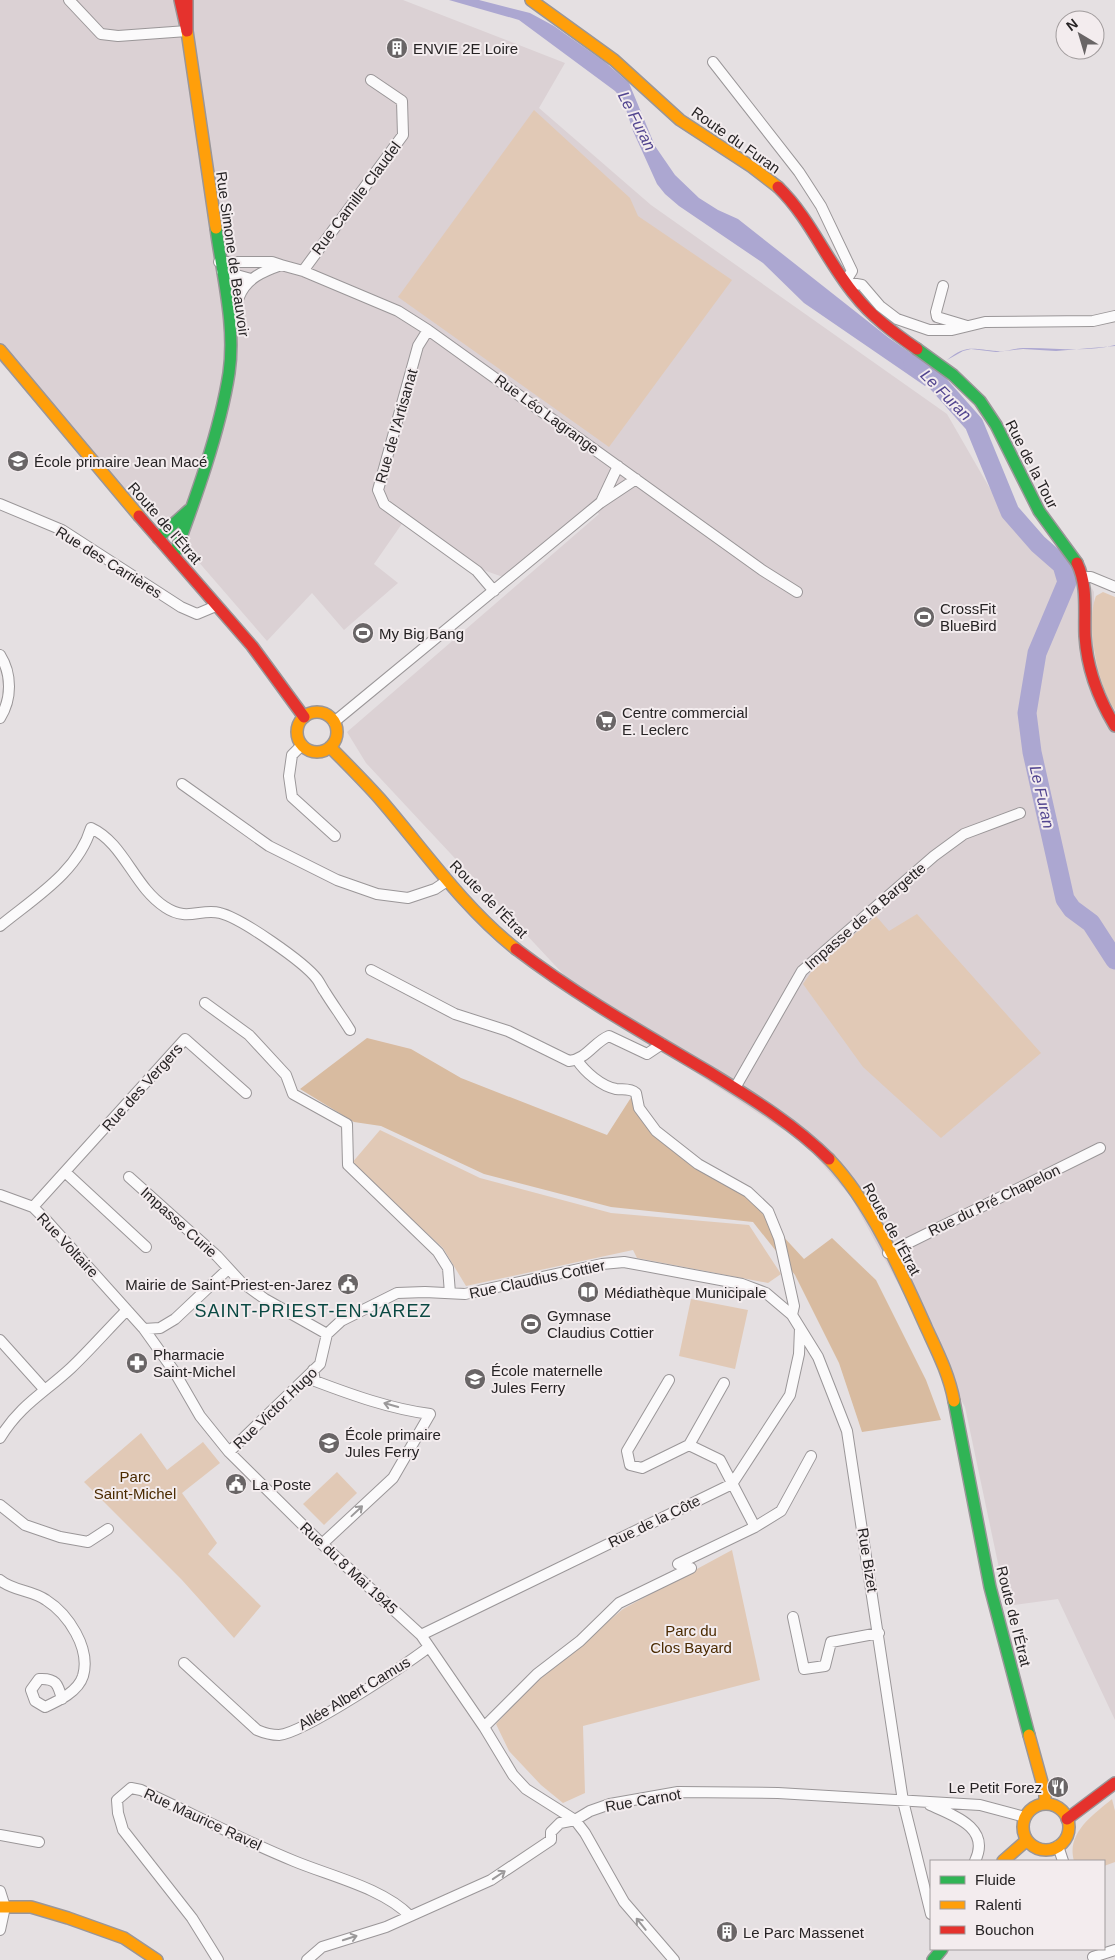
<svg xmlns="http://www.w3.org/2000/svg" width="1115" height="1960" font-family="Arial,sans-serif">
	<rect width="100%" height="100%" fill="#e5e0e2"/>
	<path fill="#dbd1d4" d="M0 0H403L565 63 539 108 651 205 947 414 1000 506 1060 550 1075 557 1094 592V653L1106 698 1115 710V1720L1058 1599 1007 1606 965 1407 851 1197 805 1144 592 1005 366 763 347 732 599 514 591 503 503 577 486 571 408 515 374 564 398 583 344 630 312 593 267 641 190 552 143 508 0 362Z"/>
	<path fill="#e1c9b6" d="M534 110 630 198 638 216 732 280 609 447 398 297Z
		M1103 592 1115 597V710C1098 687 1085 624 1096 596Z
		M917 914 1041 1053 941 1138 863 1067 803 984 814 968 876 916 889 931Z
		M380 1130 480 1178 611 1213 749 1225 781 1274 768 1283 637 1258 633 1250 466 1286 443 1248 351 1164Z
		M691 1299 748 1310 735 1369 679 1356Z
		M141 1433 167 1470 203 1442 220 1463 182 1493 217 1543 208 1554 261 1606 234 1638 182 1580 84 1482Z
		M337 1472 357 1493 324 1525 303 1504Z
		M732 1550 760 1680 583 1726 585 1793 563 1803 541 1785 509 1751 496 1724 531 1686 623 1609Z
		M1112 1799 1115 1811V1862L1104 1866V1861H1074C1066 1833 1093 1815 1112 1799Z"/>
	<path fill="#d8bba0" d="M367 1038 411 1049 461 1078 607 1135 632 1096 634 1110 658 1139 694 1168 723 1179 746 1196 804 1259 832 1238 876 1280 926 1380 941 1420 862 1432 839 1363 795 1275 753 1222 611 1207 484 1174 381 1126 354 1122 300 1089Z"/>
	<path fill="#aca7d1" d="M449 0H479L530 13 554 26 605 62 629 83 655 146 675 175 699 198 718 210 738 219 889 338 938 372 925 386 804 303 763 263 679 206 665 194 657 184 633 131 623 100 615 91 519 20Z
		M1115 345V346L1056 351 1023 349 996 352 971 349 963 351 947 360C966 344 973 349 997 351 1005 352 1015 348 1023 348 1052 347 1087 353 1115 345Z"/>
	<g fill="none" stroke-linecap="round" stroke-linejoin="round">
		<path stroke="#aca7d1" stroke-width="19" d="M913 363 934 379 974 424 1010 512 1038 544 1062 565 1067 582 1037 653 1027 713 1032 752 1065 899 1072 909 1091 923 1115 960"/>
		<g stroke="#9a9698" stroke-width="12">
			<path id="street" d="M69 0 101 34 118 36 187 31
				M713 62 799 172 821 206 852 271 845 282 862 285 880 306 897 319 929 330H952L985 322 1093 321 1115 316
				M219 262H272L281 265C264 271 246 278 239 297 235 307 235 317 231 327
				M281 265 303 271 398 311 428 330 762 570 797 592
				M222 271 251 279
				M303 271 403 135 402 101 371 80
				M943 286 936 312 937 317 967 326
				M428 330 418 346 378 490 384 504 477 571 494 591
				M602 500 618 466
				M0 504 62 530 181 607 197 614 216 606
				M1084 577H1091L1115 587
				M0 655C12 674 12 699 0 718
				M334 722 600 503 636 479
				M302 745 292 755 289 776 292 797 335 836
				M182 784 269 846 337 880 377 894 408 898 435 889 447 881
				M0 926C34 898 78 872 91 828 124 843 134 887 165 907 187 922 201 908 220 913 241 918 304 962 317 979 320 983 322 988 325 992 333 1005 342 1017 350 1030
				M371 970 455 1014 508 1031 569 1061C587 1059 594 1042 609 1036L647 1054 662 1044
				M205 1003 249 1035 286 1075 293 1094 347 1124 348 1165 438 1252 448 1268 450 1293
				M577 1060C585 1072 601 1086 616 1089 623 1090 630 1088 636 1093L639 1108 656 1131 698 1164 748 1192 768 1211 779 1238 794 1306 792 1315
				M735 1088 802 971 934 856 964 834 1020 813
				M65 1172 146 1247
				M129 1177 217 1256 240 1281 265 1299 327 1334
				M0 1195 33 1207 47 1221 144 1329 174 1371 200 1416 229 1452 322 1544 421 1635 484 1727 513 1775 526 1789 575 1820 585 1833 624 1902 674 1960
				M33 1207 185 1039 246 1093
				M888 1253 1100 1148
				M144 1329 160 1328 175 1319 228 1269
				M327 1334 341 1321 397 1293 425 1292 465 1294 602 1264 624 1262 742 1284 766 1293 792 1315 818 1357 847 1431 903 1801 931 1914
				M0 1340 44 1389
				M313 1370 315 1381C352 1395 391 1409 430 1414L393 1478 322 1544
				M669 1380 627 1451 630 1465 642 1468 689 1445 724 1383
				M0 1438C20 1405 44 1393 71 1368 90 1350 108 1329 127 1310
				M689 1445 720 1460 755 1527 781 1511 811 1456
				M229 1452 320 1364 327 1334
				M0 1505 25 1525 60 1537 88 1542 108 1529
				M678 1564 755 1527
				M0 1580C13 1591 32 1590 46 1600 68 1614 91 1648 83 1676 78 1692 58 1701 45 1707L35 1701 31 1690 39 1679C56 1678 58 1684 62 1699
				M793 1617 804 1669 825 1666 831 1642 879 1633
				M421 1635 732 1484 790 1395 799 1354 800 1328
				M184 1663 257 1730C264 1733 271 1735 279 1735 304 1733 405 1665 429 1647
				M484 1727 537 1674 580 1641 619 1603 691 1568
				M930 1805C955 1816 991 1828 975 1861
				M0 1835 39 1842
				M1058 1846 1063 1861
				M0 1891 5 1907 0 1930
				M1093 1957 1115 1950
				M218 1960 192 1918 123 1830 118 1813 117 1800 131 1788 141 1790C191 1813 242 1840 294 1861 330 1876 383 1888 410 1916
				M307 1960 322 1947 386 1927 491 1880 551 1840V1832L560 1823 575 1820 590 1811 610 1804 678 1792 778 1793 980 1805 1025 1817"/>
		</g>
		<g stroke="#9a9698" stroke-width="14">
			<path id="fast" d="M917 349 953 375 980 401 996 425 1039 511 1077 563
				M158 538 189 510
				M174 556C195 500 220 431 229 373 236 325 222 274 216 228
				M954 1401 990 1587 1029 1735
				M933 1960 942 1949"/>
		</g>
		<g stroke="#9a9698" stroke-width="14">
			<path id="slow" d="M531 0 614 60 680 120 752 167 778 187
				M187 31 216 228
				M0 350 139 516
				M297 732a20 20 0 1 1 40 0a20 20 0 1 1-40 0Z
				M330 747C347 764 364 781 380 799 424 850 463 907 516 949
				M829 1159C871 1203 901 1271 926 1327 937 1351 949 1374 954 1401
				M1029 1735 1045 1793V1804
				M1023 1827a23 23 0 1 1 46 0a23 23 0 1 1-46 0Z
				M1003 1861 1027 1840
				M0 1907H31L68 1918 124 1938 157 1960"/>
		</g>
		<g stroke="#9a9698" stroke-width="14">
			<path id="jam" d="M180 0 187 31V0
				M778 187C810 218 826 260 854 294 871 316 894 333 917 349
				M139 516 252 646 304 717
				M1077 563C1088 586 1084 611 1085 636 1087 669 1098 698 1115 726
				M516 949C576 995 643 1033 709 1072 751 1098 794 1124 829 1159
				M1067 1819 1115 1783"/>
		</g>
		<use href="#street" stroke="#fbfafb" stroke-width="10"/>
		<use href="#fast" stroke="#30b455" stroke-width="11"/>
		<use href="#slow" stroke="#ff9f0a" stroke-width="11"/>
		<use href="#jam" stroke="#e5322d" stroke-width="11"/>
	</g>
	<defs><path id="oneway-shaft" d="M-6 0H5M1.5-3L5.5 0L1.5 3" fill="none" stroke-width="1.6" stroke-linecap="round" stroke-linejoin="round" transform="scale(1.25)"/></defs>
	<g stroke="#9b999a">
		<use href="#oneway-shaft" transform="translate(391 1405) rotate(-164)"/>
		<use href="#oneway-shaft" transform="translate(357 1511) rotate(-43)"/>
		<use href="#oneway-shaft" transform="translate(499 1875) rotate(-34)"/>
		<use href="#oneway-shaft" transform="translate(641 1924) rotate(-129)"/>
		<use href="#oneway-shaft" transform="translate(350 1938) rotate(-18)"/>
	</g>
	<defs>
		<g id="building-disc" transform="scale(1.125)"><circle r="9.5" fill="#696566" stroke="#f3ecee"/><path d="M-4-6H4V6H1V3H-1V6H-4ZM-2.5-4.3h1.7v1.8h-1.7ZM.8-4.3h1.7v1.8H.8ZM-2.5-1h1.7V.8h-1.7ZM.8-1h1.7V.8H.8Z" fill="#fff"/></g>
		<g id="school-disc" transform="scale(1.125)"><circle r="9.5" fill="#696566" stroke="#f3ecee"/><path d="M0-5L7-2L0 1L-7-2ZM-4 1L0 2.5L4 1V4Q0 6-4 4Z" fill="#fff"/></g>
		<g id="stadium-disc" transform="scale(1.125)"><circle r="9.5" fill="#696566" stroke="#f3ecee"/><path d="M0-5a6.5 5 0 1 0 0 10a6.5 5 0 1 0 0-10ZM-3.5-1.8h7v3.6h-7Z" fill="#fff"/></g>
		<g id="supermarket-disc" transform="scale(1.125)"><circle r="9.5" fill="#696566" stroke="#f3ecee"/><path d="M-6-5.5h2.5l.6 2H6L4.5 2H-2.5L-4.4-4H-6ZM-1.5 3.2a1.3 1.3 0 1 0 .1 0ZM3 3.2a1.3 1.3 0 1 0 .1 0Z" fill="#fff"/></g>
		<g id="civic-disc" transform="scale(1.125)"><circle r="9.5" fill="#696566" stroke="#f3ecee"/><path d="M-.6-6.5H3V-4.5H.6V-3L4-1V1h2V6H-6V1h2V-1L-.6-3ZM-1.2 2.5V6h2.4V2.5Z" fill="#fff"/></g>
		<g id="library-disc" transform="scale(1.125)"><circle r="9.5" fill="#696566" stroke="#f3ecee"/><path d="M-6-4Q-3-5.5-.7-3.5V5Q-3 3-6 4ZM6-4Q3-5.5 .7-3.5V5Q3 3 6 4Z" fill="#fff"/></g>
		<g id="pharmacy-disc" transform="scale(1.125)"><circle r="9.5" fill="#696566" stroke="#f3ecee"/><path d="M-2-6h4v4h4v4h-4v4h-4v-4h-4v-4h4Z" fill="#fff"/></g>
		<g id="restaurant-disc" transform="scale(1.125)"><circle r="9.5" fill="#696566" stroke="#f3ecee"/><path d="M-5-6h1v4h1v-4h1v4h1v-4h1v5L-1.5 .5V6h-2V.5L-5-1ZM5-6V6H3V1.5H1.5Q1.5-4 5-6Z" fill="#fff"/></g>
	</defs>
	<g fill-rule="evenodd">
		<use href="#building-disc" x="397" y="48"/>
		<use href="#school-disc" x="18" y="461"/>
		<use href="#stadium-disc" x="924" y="617"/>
		<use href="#stadium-disc" x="363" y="633"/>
		<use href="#supermarket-disc" x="606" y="721"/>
		<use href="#civic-disc" x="348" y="1284"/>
		<use href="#library-disc" x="588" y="1292"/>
		<use href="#stadium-disc" x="531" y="1324"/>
		<use href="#pharmacy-disc" x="137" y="1363"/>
		<use href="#school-disc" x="475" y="1379"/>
		<use href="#school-disc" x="329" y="1443"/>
		<use href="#civic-disc" x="236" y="1484"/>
		<use href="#restaurant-disc" x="1058" y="1787"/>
		<use href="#building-disc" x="727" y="1932"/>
	</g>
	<g text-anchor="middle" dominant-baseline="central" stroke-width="4" stroke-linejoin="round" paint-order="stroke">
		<g font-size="15" fill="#262324" stroke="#f3ecee" text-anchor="start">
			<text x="413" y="48">ENVIE 2E Loire</text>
			<text x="34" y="461">École primaire Jean Macé</text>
			<text x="940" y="608">CrossFit<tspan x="940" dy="17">BlueBird</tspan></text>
			<text x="379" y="633">My Big Bang</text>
			<text x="622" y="712">Centre commercial<tspan x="622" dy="17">E. Leclerc</tspan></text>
			<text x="332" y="1284" text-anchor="end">Mairie de Saint-Priest-en-Jarez</text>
			<text x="604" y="1292">Médiathèque Municipale</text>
			<text x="547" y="1315">Gymnase<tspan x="547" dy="17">Claudius Cottier</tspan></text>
			<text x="153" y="1354">Pharmacie<tspan x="153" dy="17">Saint-Michel</tspan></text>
			<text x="491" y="1370">École maternelle<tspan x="491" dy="17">Jules Ferry</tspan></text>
			<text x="345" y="1434">École primaire<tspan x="345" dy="17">Jules Ferry</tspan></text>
			<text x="252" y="1484">La Poste</text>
			<text x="1042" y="1787" text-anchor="end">Le Petit Forez</text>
			<text x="743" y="1932">Le Parc Massenet</text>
		</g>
		<g font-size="15" fill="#262324" stroke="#f3ecee">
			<text transform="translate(736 140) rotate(35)">Route du Furan</text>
			<text transform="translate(356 198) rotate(-53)">Rue Camille Claudel</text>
			<text transform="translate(233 254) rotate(82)">Rue Simone de Beauvoir</text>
			<text transform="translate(547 414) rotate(36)">Rue Léo Lagrange</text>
			<text transform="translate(396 426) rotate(-74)">Rue de l'Artisanat</text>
			<text transform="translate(1032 464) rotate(63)">Rue de la Tour</text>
			<text transform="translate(165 523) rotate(49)">Route de l'Étrat</text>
			<text transform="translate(109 562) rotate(32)">Rue des Carrières</text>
			<text transform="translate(489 899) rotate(45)">Route de l'Étrat</text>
			<text transform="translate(865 916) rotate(-41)">Impasse de la Bargette</text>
			<text transform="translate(142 1087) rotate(-48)">Rue des Vergers</text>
			<text transform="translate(994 1200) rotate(-26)">Rue du Pré Chapelon</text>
			<text transform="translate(179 1222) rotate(42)">Impasse Curie</text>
			<text transform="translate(892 1229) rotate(61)">Route de l'Étrat</text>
			<text transform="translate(68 1245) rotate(47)">Rue Voltaire</text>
			<text transform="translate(537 1279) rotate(-12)">Rue Claudius Cottier</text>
			<text transform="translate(275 1408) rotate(-44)">Rue Victor Hugo</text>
			<text transform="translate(654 1521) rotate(-26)">Rue de la Côte</text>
			<text transform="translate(868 1560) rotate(81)">Rue Bizet</text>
			<text transform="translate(349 1568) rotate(43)">Rue du 8 Mai 1945</text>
			<text transform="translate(1014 1616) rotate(76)">Route de l'Étrat</text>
			<text transform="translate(354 1693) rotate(-31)">Allée Albert Camus</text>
			<text transform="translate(643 1800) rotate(-10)">Rue Carnot</text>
			<text transform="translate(203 1819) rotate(25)">Rue Maurice Ravel</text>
		</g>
		<g font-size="15" fill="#4a2a00" stroke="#f3ecee">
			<text x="135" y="1476">Parc<tspan x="135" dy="17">Saint-Michel</tspan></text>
			<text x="691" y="1630">Parc du<tspan x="691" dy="17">Clos Bayard</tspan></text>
		</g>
		<g font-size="16" font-style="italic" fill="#51448f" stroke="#f3ecee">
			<text transform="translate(637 121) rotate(63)">Le Furan</text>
			<text transform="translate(946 395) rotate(45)">Le Furan</text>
			<text transform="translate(1042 797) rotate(77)">Le Furan</text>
		</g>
		<g font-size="18" letter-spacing="1" fill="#0b4943" stroke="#f3ecee">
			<text x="313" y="1311">SAINT-PRIEST-EN-JAREZ</text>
		</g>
	</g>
	<rect x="930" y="1860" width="175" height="90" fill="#f3ecee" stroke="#a19c9d"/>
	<rect x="940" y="1876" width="25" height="8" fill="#30b455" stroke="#a19c9d"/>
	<text x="975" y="1885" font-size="15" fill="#262324">Fluide</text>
	<rect x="940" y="1901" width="25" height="8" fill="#ff9f0a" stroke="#a19c9d"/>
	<text x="975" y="1910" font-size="15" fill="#262324">Ralenti</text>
	<rect x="940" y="1926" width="25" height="8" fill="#e5322d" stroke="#a19c9d"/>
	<text x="975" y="1935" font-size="15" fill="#262324">Bouchon</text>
	<g transform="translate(1080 35) rotate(322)"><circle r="24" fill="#f3ecee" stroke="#a19c9d"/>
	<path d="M0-4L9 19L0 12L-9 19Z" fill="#696566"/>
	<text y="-8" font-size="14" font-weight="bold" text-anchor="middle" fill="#262324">N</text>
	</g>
</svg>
